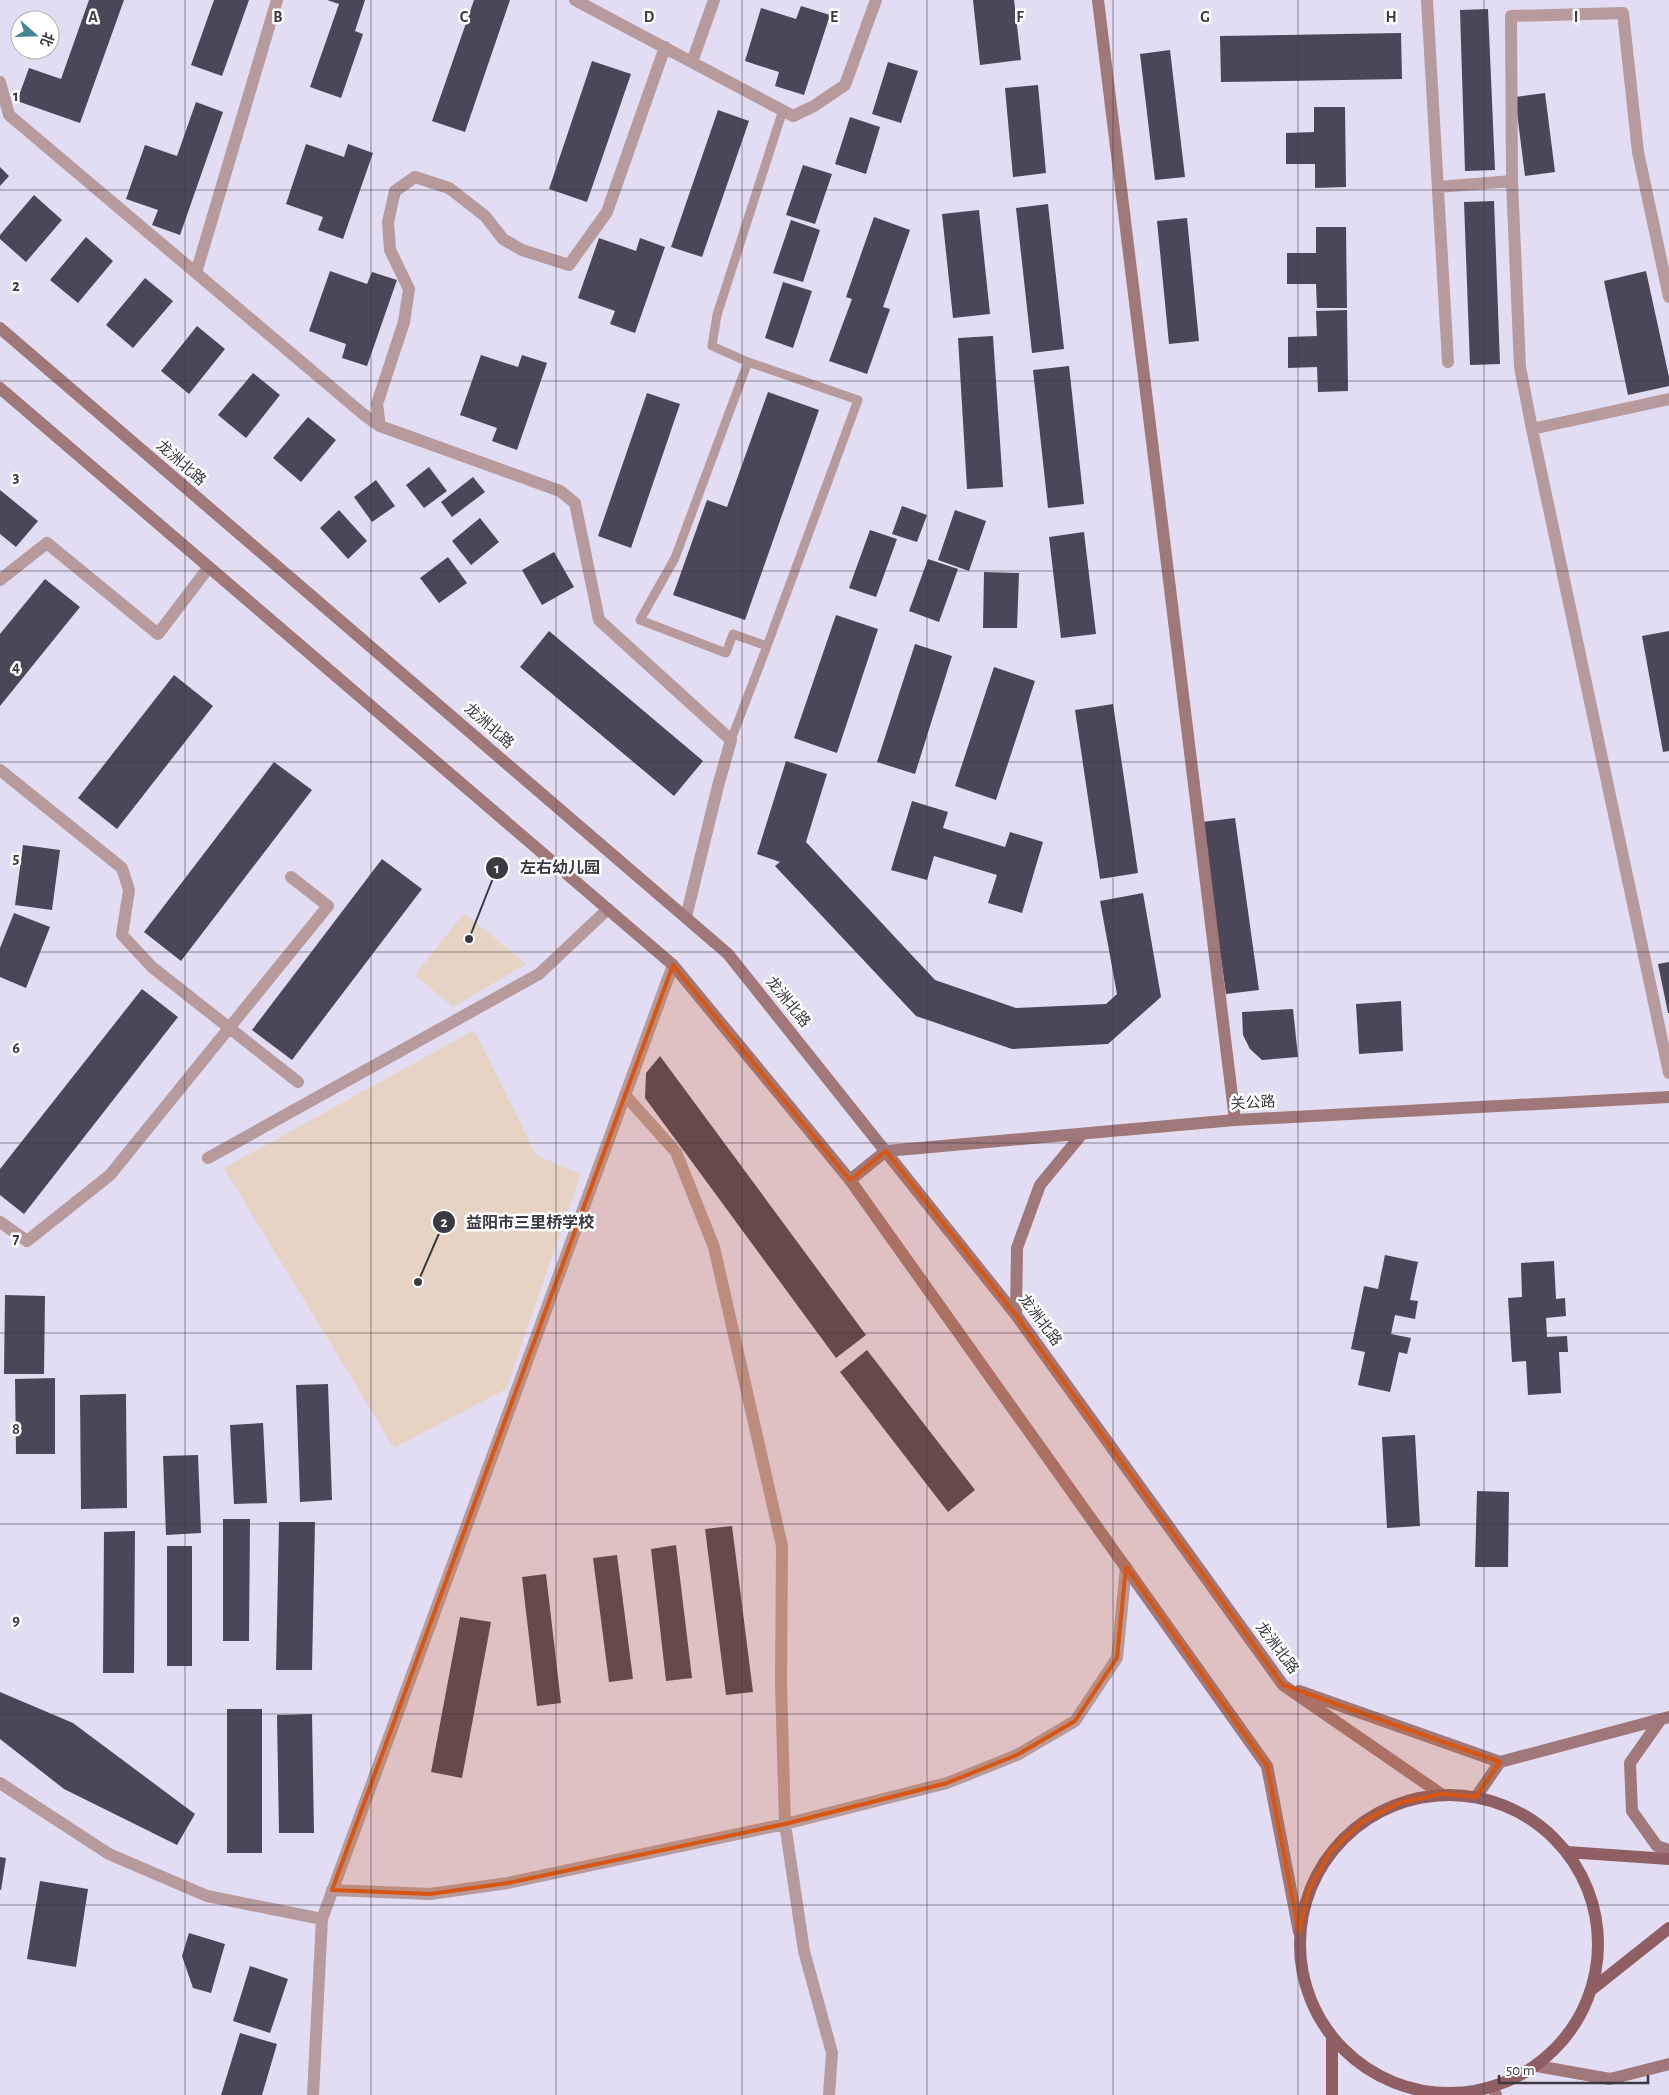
<svg xmlns="http://www.w3.org/2000/svg" width="1669" height="2095" font-family="'Alegreya Sans','Noto Sans SC',sans-serif">
	<rect width="100%" height="100%" fill="#e2ddf2"/>
	<path fill="#e7d3c4" d="M464 913 526 964 453 1007 415 975Z
		M474 1030 536 1155 581 1174 506 1389 394 1448 224 1168Z"/>
	<path fill="#4b4758" d="M89 0H124L80 123 17 101 29 68 61 79Z
		M214 0H249L222 76 191 65Z
		M327 0H365L355 31 363 34 341 98 310 87 339 4Z
		M474 0H510L465 132 432 121Z
		M973 0H1014L1021 60 980 65Z
		M801 6 830 15 804 95 775 86 779 72 745 61 761 8 796 19Z
		M1488 9 1495 170 1465 171 1460 10Z
		M1401 33 1402 79 1221 82 1220 36Z
		M1170 50 1185 177 1155 180 1140 54Z
		M592 61 631 74 587 202 549 189Z
		M888 62 918 71 901 123 872 114Z
		M1038 85 1046 173 1013 177 1005 88Z
		M1545 93 1555 172 1525 176 1515 97Z
		M196 102 223 112 180 235 152 225 158 210 126 199 145 145 177 156Z
		M1314 107H1345L1346 187 1315 188V164H1286V133L1314 132Z
		M718 110 749 121 702 257 671 247Z
		M850 117 880 127 866 174 835 164Z
		M306 144 344 157 348 144 373 153 343 239 318 230 323 217 286 204Z
		M803 165 832 174 815 224 786 215Z
		M0 167 9 176 0 186Z
		M34 195 62 220 26 262 0 239V235Z
		M1494 201 1500 364 1470 365 1464 202Z
		M1048 204 1064 349 1032 353 1016 208Z
		M979 210 990 314 953 318 942 214Z
		M874 217 910 230 883 307 890 309 867 374 829 361 852 299 846 297Z
		M1187 218 1199 341 1169 344 1157 221Z
		M791 220 820 230 803 282 773 273Z
		M1316 227H1346L1347 308H1317L1316 284H1287V253H1316Z
		M86 237 113 261 78 303 50 280Z
		M599 238 636 251 640 238 665 247 635 333 610 324 615 311 578 298Z
		M330 271 367 284 372 272 397 280 367 366 342 358 346 344 309 331Z
		M1646 271 1669 377V386L1628 395 1604 281Z
		M145 278 173 301 133 348 106 325Z
		M783 282 812 291 793 348 765 338Z
		M1347 310 1348 391 1318 392 1317 367 1288 368V337L1317 336 1316 311Z
		M197 326 225 349 189 394 161 371Z
		M993 336 1003 487 967 489 958 338Z
		M481 355 518 367 522 355 547 363 517 450 492 441 497 428 460 415Z
		M1069 366 1084 504 1048 508 1033 370Z
		M253 373 280 395 246 438 218 415Z
		M768 392 819 410 745 620 673 595 707 500 727 507Z
		M647 393 680 404 631 548 598 536Z
		M308 417 336 440 301 482 273 458Z
		M429 467 447 491 424 508 406 485Z
		M473 477 485 492 452 517 441 502Z
		M376 480 395 506 372 522 354 497Z
		M0 490 38 521 16 547 0 534Z
		M902 506 927 515 917 542 892 534Z
		M339 510 367 541 348 559 320 528Z
		M955 510 986 521 969 571 938 560Z
		M480 518 499 542 471 565 452 541Z
		M870 530 897 539 876 597 849 588Z
		M1084 532 1096 634 1061 638 1049 537Z
		M554 552 574 587 542 605 522 570Z
		M448 557 467 583 439 603 420 578Z
		M928 559 958 569 939 622 909 611Z
		M984 572 1019 573 1017 628H983Z
		M45 579 80 607 0 706V634Z
		M836 615 878 629 837 753 794 738Z
		M549 631 703 761 674 796 520 667Z
		M1669 631V751L1663 752 1642 636Z
		M915 644 952 656 915 774 877 762Z
		M994 667 1035 681 996 800 955 786Z
		M174 675 213 706 117 829 78 798Z
		M1113 704 1138 873 1100 879 1075 710Z
		M786 761 827 774 806 842 935 980 1016 1008 1106 1004 1117 994 1100 901 1143 893 1161 997 1108 1044 1012 1049 916 1016 775 866 780 862 757 854Z
		M274 762 312 790 181 961 144 932Z
		M912 801 948 812 943 828 1005 847 1010 832 1043 842 1022 913 988 903 997 875 934 856 927 880 891 870Z
		M1235 818 1259 990 1226 994 1202 822Z
		M23 845 60 850 52 910 15 905Z
		M382 859 422 889 292 1060 252 1030Z
		M14 913 50 927 26 988 0 977V948Z
		M1669 962V1013H1668L1658 964Z
		M142 989 178 1017 24 1214 0 1195V1169Z
		M1401 1001 1403 1051 1359 1054 1356 1004Z
		M1293 1009 1298 1057 1262 1060 1250 1049 1243 1035 1242 1012Z
		M660 1056 866 1335 836 1358 645 1098 646 1073Z
		M1385 1255 1418 1262 1410 1300 1418 1301 1415 1319 1395 1315 1391 1334 1411 1338 1407 1354 1399 1352 1390 1392 1358 1385 1365 1352 1351 1349 1364 1286 1378 1289Z
		M1554 1261 1556 1299 1565 1298 1566 1316 1546 1318 1547 1337 1567 1336 1568 1352H1559L1561 1393 1528 1395 1526 1361 1512 1362 1508 1298 1522 1297 1521 1263Z
		M5 1295 45 1296 44 1374H4Z
		M867 1350 975 1490 948 1512 840 1372Z
		M55 1378V1454H16L15 1379Z
		M328 1384 332 1500 300 1502 296 1385Z
		M126 1394 127 1508 81 1509 80 1395Z
		M263 1423 267 1503 234 1504 230 1425Z
		M1415 1435 1420 1526 1387 1528 1382 1437Z
		M198 1455 201 1533 166 1535 163 1456Z
		M1477 1491 1509 1492 1508 1567H1475Z
		M223 1519H250L249 1641H223Z
		M279 1522H315L312 1670H276Z
		M732 1526 753 1692 726 1695 705 1529Z
		M135 1531 134 1673H103L104 1532Z
		M676 1545 692 1678 666 1681 651 1549Z
		M167 1546H192V1666H167Z
		M617 1555 633 1679 609 1682 593 1558Z
		M546 1574 561 1703 537 1706 522 1577Z
		M460 1617 491 1622 462 1778 431 1772Z
		M0 1692 73 1723 195 1814 177 1845 64 1789 0 1739Z
		M227 1709H262V1853H227Z
		M312 1714 314 1833H279L277 1715Z
		M0 1857 6 1858 1 1890H0Z
		M40 1881 88 1889 76 1967 27 1959Z
		M189 1933 225 1944 211 1993 193 1988 182 1956Z
		M250 1966 288 1979 270 2033 233 2021Z
		M240 2033 277 2044 262 2095H221Z"/>
	<g fill="none" stroke-linecap="round" stroke-linejoin="round">
		<path stroke="#b69a9c" stroke-width="9" d="M748 362 712 346 717 315 783 110
			M731 740 767 646 733 634 726 653 640 620 675 558 748 362 858 400 767 646"/>
		<path stroke="#b69a9c" stroke-width="12" d="M575 0 793 116 814 106 845 85 876 0
			M1427 0 1448 362
			M692 62 714 0
			M0 82 9 115 363 414 380 426 560 491 575 503 599 620 731 740 718 786 686 917
			M1438 187 1512 181
			M196 273 277 0
			M1669 297 1638 152 1623 13 1511 16 1512 181 1520 367 1532 429 1669 399
			M380 426 377 404 404 322 409 289 390 250 388 222 395 191 415 177 449 188 485 216 503 239 522 250 569 265 607 212 665 47
			M1532 429 1669 1073
			M0 580 47 543 158 634 209 567
			M0 770 122 868 129 890 122 935 152 967 298 1082
			M625 1095 676 1152 714 1247 782 1546 781 1684 785 1824 804 1951 832 2053 829 2095
			M208 1158 539 974 608 909
			M0 1222 27 1241 110 1175 328 906 291 877
			M0 1783 109 1854 207 1896 322 1919
			M332 1890 430 1894 508 1883 785 1824 947 1783 1017 1755 1075 1721 1117 1658 1126 1567
			M313 2095 322 1919 673 965"/>
		<path stroke="#a0787a" stroke-width="12" d="M1098 0 1235 1120
			M0 328 728 954 1016 1315 1283 1685 1441 1794
			M0 388 673 965 850 1180 1267 1766 1299 1932
			M850 1180 886 1151 1235 1120 1669 1097
			M1016 1315 1017 1248 1040 1185 1082 1134
			M1299 1691 1500 1762
			M1661 1719 1630 1763 1632 1811 1657 1846 1669 1850
			M1476 1797 1500 1762 1669 1717
			M1537 2066 1610 2079 1669 2064
			M1493 2088 1496 2095"/>
		<path stroke="#8f5f63" stroke-width="12" d="M1300 1944a149 149 0 1 1 298 0a149 149 0 1 1-298 0Z
			M1567 1852 1669 1859
			M1591 1990 1669 1928
			M1332 2039V2095"/>
	</g>
	<path fill="#d75611" fill-opacity="0.2" stroke="#d75611" stroke-width="4" stroke-linejoin="round" d="M673 965 850 1180 886 1151 1016 1315 1283 1685 1500 1762 1476 1797 1441 1794 1399 1803 1361 1823 1330 1852 1309 1890 1299 1932 1267 1766 1126 1567 1117 1658 1075 1721 1017 1755 947 1783 785 1824 508 1883 430 1894 332 1890Z"/>
	<path fill="none" stroke="#3b3941" stroke-width="1" stroke-opacity="0.55" d="M185 0V2095M371 0V2095M556 0V2095M742 0V2095M927 0V2095M1113 0V2095M1298 0V2095M1484 0V2095M0 190H1669M0 381H1669M0 571H1669M0 762H1669M0 952H1669M0 1143H1669M0 1333H1669M0 1524H1669M0 1714H1669M0 1905H1669"/>
	<g text-anchor="middle" dominant-baseline="central" stroke-width="5" stroke-linejoin="round" paint-order="stroke">
		<g font-size="15" fill="#3b3941" stroke="#fff">
			<text transform="translate(181 463) rotate(41)">龙洲北路</text>
			<text transform="translate(489 726) rotate(41)">龙洲北路</text>
			<text transform="translate(788 1002) rotate(51)">龙洲北路</text>
			<text transform="translate(1253 1103) rotate(-3)">关公路</text>
			<text transform="translate(1040 1320) rotate(53)">龙洲北路</text>
			<text transform="translate(1277 1648) rotate(53)">龙洲北路</text>
		</g>
	</g>
	<g font-size="16" text-anchor="middle" font-weight="bold" fill="#3b3941" stroke="#fff" stroke-width="5" stroke-linejoin="round" paint-order="stroke">
		<text x="93" y="22">A</text>
		<text x="278" y="22">B</text>
		<text x="464" y="22">C</text>
		<text x="649" y="22">D</text>
		<text x="834" y="22">E</text>
		<text x="1020" y="22">F</text>
		<text x="1205" y="22">G</text>
		<text x="1391" y="22">H</text>
		<text x="1576" y="22">I</text>
		<text x="16" y="101">1</text>
		<text x="16" y="291">2</text>
		<text x="16" y="482">3</text>
		<text x="16" y="672">4</text>
		<text x="16" y="863">5</text>
		<text x="16" y="1053">6</text>
		<text x="16" y="1244">7</text>
		<text x="16" y="1434">8</text>
		<text x="16" y="1625">9</text>
	</g>
	<path fill="none" stroke="#3b3941" stroke-width="2" d="M469 939L497 868M418 1282L444 1222"/>
	<g fill="#3b3941" stroke="#fff" stroke-width="2">
		<circle cx="469" cy="939" r="5"/>
		<circle cx="418" cy="1282" r="5"/>
		<circle cx="497" cy="868" r="12"/>
		<circle cx="444" cy="1222" r="12"/>
	</g>
	<g font-size="15" text-anchor="middle" font-weight="bold" fill="#fff">
		<text x="497" y="873">1</text>
		<text x="444" y="1227">2</text>
	</g>
	<g font-size="16" text-anchor="middle" font-weight="bold" fill="#3b3941" stroke="#fff" stroke-width="5" stroke-linejoin="round" paint-order="stroke">
		<text x="560" y="873">左右幼儿园</text>
		<text x="530" y="1228">益阳市三里桥学校</text>
	</g>
	<g transform="translate(35 35) rotate(110)"><circle r="24" fill="#ffffff" stroke="#b1b0b3"/>
	<path d="M0-4L9 19L0 12L-9 19Z" fill="#438496"/>
	<text y="-8" font-size="14" font-weight="bold" text-anchor="middle" fill="#3b3941">北</text>
	</g>
	<path d="M1499 2075v8h149v-8" fill="none" stroke="#3b3941" stroke-width="2.5"/>
	<text x="1506" y="2075" font-size="15" fill="#3b3941" stroke="#ffffff" stroke-width="4" paint-order="stroke">50 m</text>
</svg>
